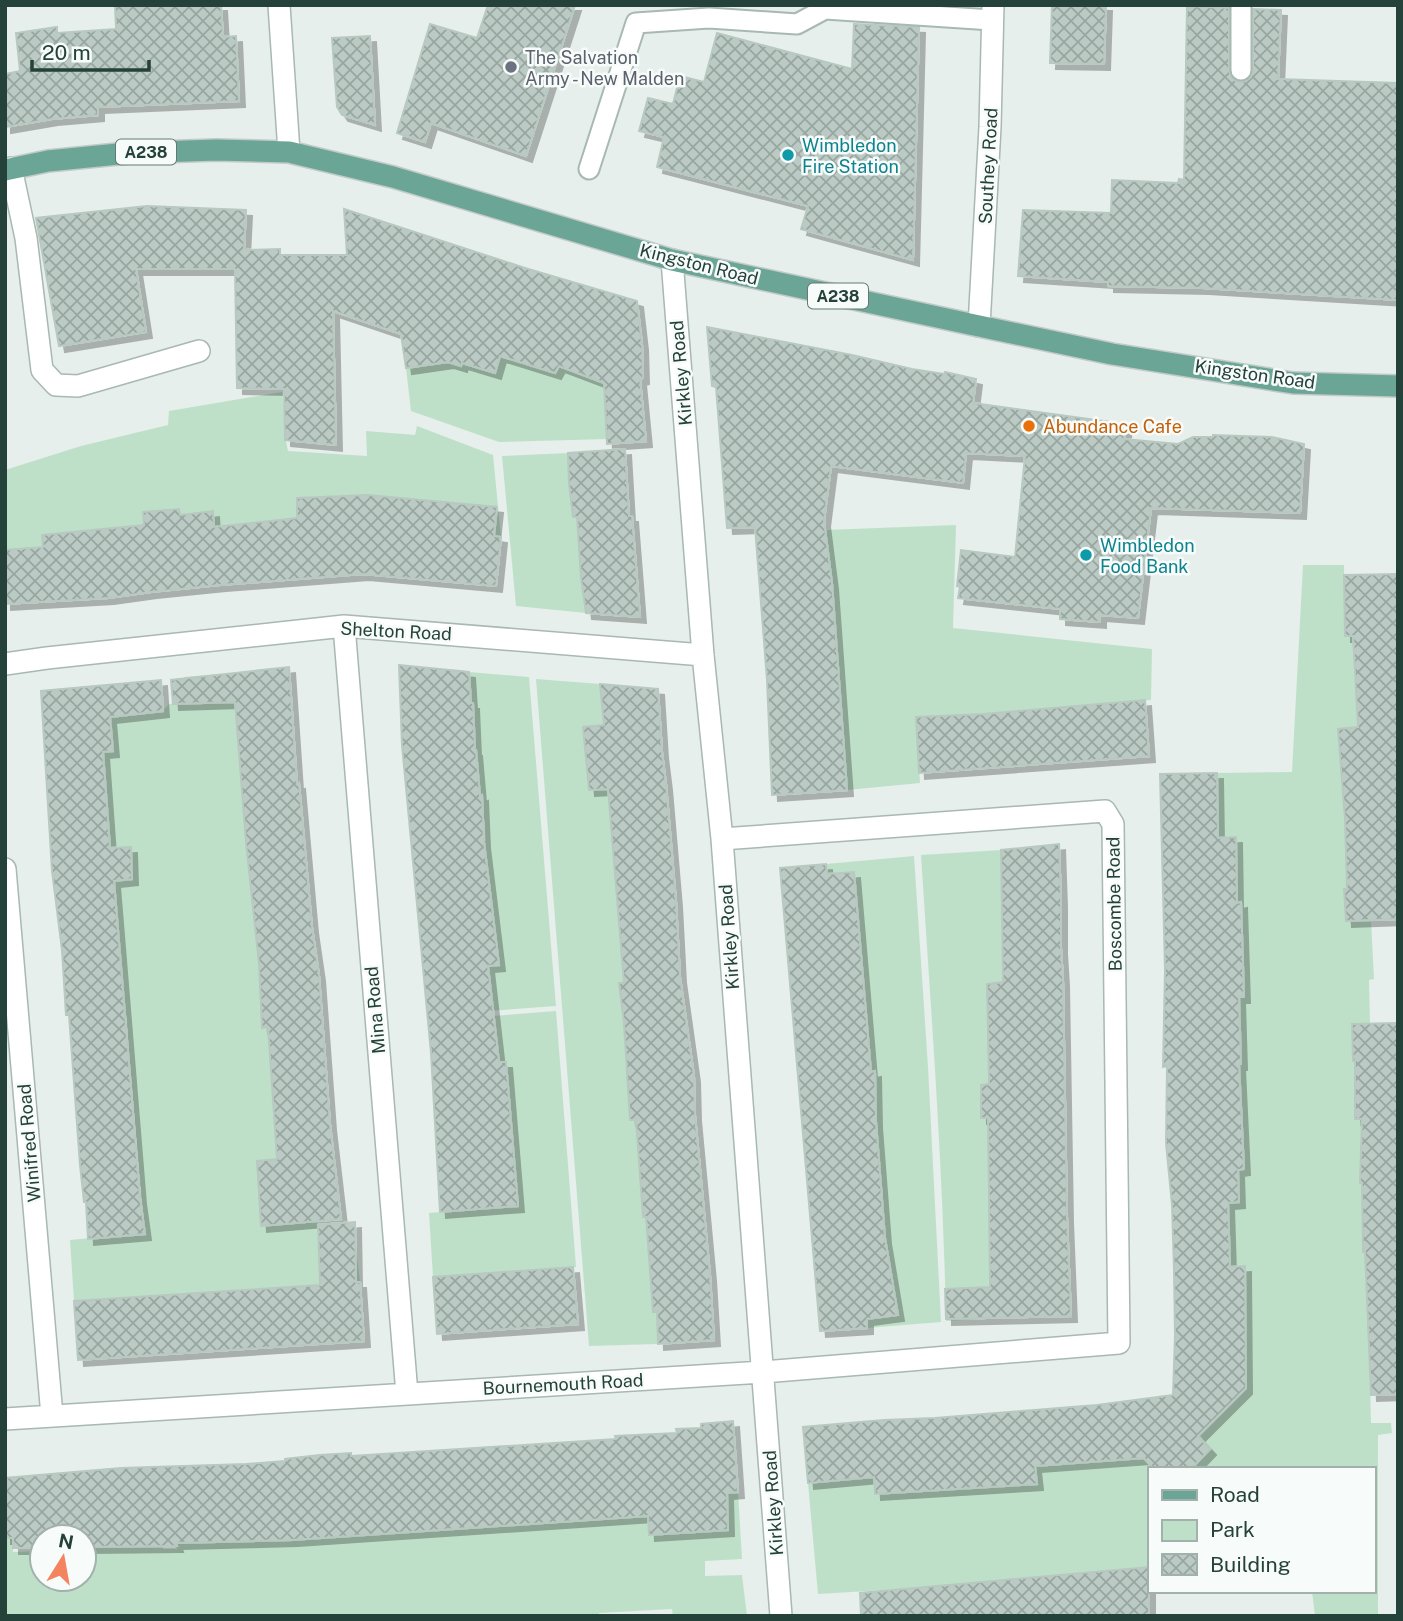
<svg xmlns="http://www.w3.org/2000/svg" width="1403" height="1621" font-family="'Public Sans',sans-serif">
	<defs>
		<pattern id="building-cross-hatch" width="8" height="8" patternUnits="userSpaceOnUse" patternTransform="scale(1.75)"><rect width="8" height="8" fill="#bbcac4"/><path d="M0 0l8 8M0 8l8-8" fill="none" stroke="#98a6a0"/></pattern>
		<filter id="shadow"><feDropShadow dx="6" dy="6" stdDeviation="0" flood-color="#0004"/></filter>
	</defs>
	<rect width="100%" height="100%" fill="#e6efeb"/>
	<path fill="#bfe0c8" fill-rule="evenodd" d="M465 354 467 365 495 373 500 357 522 363 559 366 604 382 607 439 499 442 411 411 406 368 434 364Z
		M282 392C286 412 283 432 288 451L367 456 366 431 415 435 417 426 493 455 501 537 494 536 497 508 460 533 463 503 444 502 441 532C428 523 410 506 396 499 383 492 315 497 297 498L298 528H215L213 511 180 515 178 509 143 512 145 526 42 535 43 553 5 550V470L81 446 168 425 169 411Z
		M568 453 573 516 577 517 581 578 586 613 516 606 502 456Z
		M956 525 953 628 1152 649 1151 700 983 714 916 717 920 783 847 790 846 761 820 763V752L845 749 825 530Z
		M1303 565H1344L1345 636H1361L1354 666 1358 727 1338 729 1340 759H1353L1342 771 1346 850 1353 852 1355 889 1344 890 1346 921 1371 920 1374 979 1369 980 1370 1024 1352 1025 1353 1060 1373 1061 1355 1119 1376 1120 1379 1182 1363 1221V1252L1383 1251 1366 1268 1367 1305H1384L1369 1346 1371 1423H1391L1392 1433 1378 1435V1616H1315L1312 1591H1373V1469H1191L1210 1449 1198 1436 1243 1392 1221 1369 1246 1365 1245 1267H1230L1228 1203 1239 1202 1238 1170 1244 1169 1242 1106H1224V1065L1240 1064 1239 997 1244 996 1240 902 1236 903 1235 837 1218 838 1217 773 1292 772Z
		M469 672 529 677 556 1006 488 1011 477 966 499 964 496 935 474 936 494 918 488 874 466 844 486 841 482 796H480L476 750 458 751 474 733 473 704 471 703Z
		M235 673 239 758 252 901 259 964 262 1027H270V1067L277 1159 257 1161 261 1226 318 1221 319 1242 355 1240 360 1282 74 1301 70 1240 145 1233 129 1055 127 1019 124 1010 114 881 132 879 131 848H110L103 752 113 751 108 686 163 711 169 704 186 703 184 677Z
		M536 679 600 684 604 725 583 727 589 790 608 789 624 983 619 984 624 1024 626 1069 635 1106H629L630 1120H637L643 1217H647L657 1312 658 1344 589 1346Z
		M1001 850 1003 982 987 985 989 1084 981 1085 988 1118 990 1251 1014 1283 1015 1317 946 1321C943 1166 931 1011 921 855Z
		M914 856 928 1067 941 1322 867 1328V1319L894 1315 882 1219 856 1200 883 1197 879 1161 854 1163 852 1141 878 1139 876 1102 871 1082 868 1044 836 969 862 966 854 872 827 874 826 864Z
		M556 1011 576 1267 433 1277 429 1213 519 1205 517 1188H497L514 1156 506 1062 486 1063 493 1016Z
		M1140 1454 1154 1469H1149V1567L918 1588 818 1594 808 1483 874 1477 876 1494 1037 1483 1035 1466 1135 1459Z
		M738 1492 742 1559 705 1561V1576L742 1575 747 1616H673L672 1609 599 1613V1616H5V1538H13V1552L39 1551V1535L91 1531 92 1547C118 1547 138 1536 162 1527L163 1549H177L176 1542 292 1540 587 1521 613 1519 611 1495 648 1515 650 1535 666 1534 727 1493ZM42 1537H84V1579H42Z"/>
	<path fill="url(#building-cross-hatch)" stroke="#b8c9c2" stroke-width="2" filter="url(#shadow)" d="M115 5H221L223 37 236 36 239 101 98 107V115L52 119 5 127V74L20 71 16 33 57 27V33L116 29Z
		M488 5H575L526 156 431 123 425 142 397 133 430 24 477 38Z
		M1052 5H1106L1104 64 1050 63Z
		M1187 6 1229 8V70L1231 77 1236 81 1240 82 1246 81 1251 77 1253 71V9L1281 10 1278 79 1398 83V300L1203 288 1108 286V282L1018 276 1023 210 1111 213 1112 180 1178 183 1179 179 1184 180Z
		M854 24 919 27 913 260 801 229 808 206 657 167 664 137 639 131 648 98 673 104 680 76 704 82 717 33 852 69Z
		M370 36 375 125 342 115 337 107 332 38Z
		M147 206 246 210 244 250 280 249V255H347L344 209 525 268 637 301 642 344 643 378 640 379 646 441 607 444 604 383 559 366 555 373 500 356 495 373 462 363 461 366 448 362 406 368 401 334 333 311 336 445 285 440 284 389 237 388 235 269H136L146 332 59 346 36 218Z
		M707 327 852 355 912 369 944 374 945 372 976 379 973 403 1126 424 1124 439 1178 444 1193 437H1213V435L1272 437 1304 444 1300 513 1151 508 1138 618 1100 615V622L1060 619V609L958 598 960 587 957 586 961 550 1015 557 1025 456 966 453 963 483 831 466 824 521 832 583 847 790 772 795 767 680 755 527 727 528 716 387 712 386Z
		M625 449 629 516H632L640 617 586 613 581 578 577 517H573L569 484 568 453Z
		M368 495 497 507 494 536 501 537 496 586 363 574 220 585 151 592 108 598 5 604V550L43 547 42 535 144 525 143 512 179 509 180 515 213 511 214 527 297 518V498Z
		M1398 574V919L1346 921 1344 889H1347L1345 820 1338 729 1358 727 1353 636H1345L1344 575Z
		M399 665 469 672 471 703H473L475 750H476L480 796 482 795 484 842 499 965 488 966 499 1062H506L518 1206 440 1212 431 1053 402 745Z
		M289 667 297 784 299 783 312 927 319 975 330 1124 341 1219 261 1226 257 1161 277 1159 268 1027 262 1028 259 964 246 843 235 702 173 704 171 680Z
		M161 680 163 711 110 717 113 751 103 752 110 848 131 847 132 879 114 881 140 1198 145 1234 88 1239 86 1202H84L80 1165 69 1015H66L62 950 52 871 41 691Z
		M600 684 658 689 662 752 666 784 676 901 680 977 694 1076 695 1115 710 1275 714 1340 658 1344 657 1312H653L646 1217H643L636 1120H630L624 1024 619 983H624L608 789 589 790 583 727 604 725Z
		M1145 700 1149 756 919 773 916 717 983 714Z
		M1217 773 1218 838 1236 837 1237 903 1241 902 1244 997H1239L1241 1064H1239L1244 1169 1238 1170 1239 1202 1228 1203 1230 1267 1245 1266 1246 1388 1198 1436 1210 1449 1191 1469H1154L1144 1458 1035 1466 1037 1484 875 1494 874 1477 808 1483 803 1427 884 1420 935 1418 1097 1405 1173 1395 1175 1335 1174 1270 1172 1205 1166 1143 1167 1066 1163 1067 1165 969 1160 774Z
		M1059 844 1061 901V948L1063 980 1067 1217 1071 1316 946 1319 945 1289 990 1287 988 1118H981V1085L989 1084 987 984 1003 982 1001 850Z
		M826 864 827 874 854 872 871 1072 875 1071 876 1122 885 1238 898 1315 867 1319V1328L820 1331 780 868Z
		M1398 1023V1394L1371 1395 1365 1252H1363L1362 1183H1360L1362 1119H1355V1061H1353L1352 1024Z
		M355 1222 356 1282H360L364 1341 78 1360 74 1301 320 1285 318 1225Z
		M573 1267 578 1324 437 1334 433 1277Z
		M733 1421 738 1492 727 1493 728 1530 649 1535 648 1516 292 1540 176 1543 177 1546 84 1547V1537H42V1548H13V1538H5V1478L121 1468 246 1464 285 1461V1459L320 1455 351 1453V1456L616 1439 615 1436 677 1433 676 1429 701 1428V1424Z
		M1149 1567V1616H861L860 1593Z"/>
	<g fill="none" stroke-linecap="round" stroke-linejoin="round">
		<g stroke="#a8b8b2" stroke-width="23">
			<path id="service" d="M1241 70V5
				M589 169 636 23 709 18 797 24 825 9 992 20"/>
		</g>
		<g stroke="#a8b8b2" stroke-width="24">
			<path id="minor" d="M279 5 289 152
				M11 168 26 238 42 370 56 385 78 386 199 351
				M672 260 703 655 722 839 781 1616
				M979 326 990 127 993 5
				M344 626 407 1394
				M5 664 47 658 344 626 703 655
				M5 869 52 1416
				M5 1419 763 1372 1119 1343 1113 824 1105 811 722 839"/>
		</g>
		<g stroke="#c2cac8" stroke-width="24">
			<path id="primary" d="M5 170 48 161 128 153 216 150 289 152 393 177 672 260 979 326 1112 354 1293 383 1398 386"/>
		</g>
		<use href="#service" stroke="#fff" stroke-width="19"/>
		<use href="#minor" stroke="#fff" stroke-width="21"/>
		<use href="#primary" stroke="#6aa596" stroke-width="21"/>
	</g>
	<circle fill="#6b7280" stroke="#f7fbf9" stroke-width="2.5" cx="511" cy="67" r="7"/>
	<g fill="#0f9aa8" stroke="#f7fbf9" stroke-width="2.5">
		<circle cx="788" cy="155" r="7"/>
		<circle cx="1086" cy="555" r="7"/>
	</g>
	<circle fill="#e8710a" stroke="#f7fbf9" stroke-width="2.5" cx="1029" cy="426" r="7"/>
	<g text-anchor="middle" dominant-baseline="central" stroke-width="5" stroke-linejoin="round" paint-order="stroke">
		<g fill="#f7fbf9" stroke="#637a73" stroke-width="2">
			<rect x="116" y="139.5" width="60" height="25" rx="5"/>
			<rect x="808" y="283.5" width="60" height="25" rx="5"/>
		</g>
		<g font-size="16" font-weight="bold" fill="#24423a">
			<text x="146" y="152">A238</text>
			<text x="838" y="296">A238</text>
		</g>
		<g font-size="18" fill="#5b616d" stroke="#f7fbf9" text-anchor="start">
			<text x="525" y="57">The Salvation<tspan x="525" dy="21">Army - New Malden</tspan></text>
		</g>
		<g font-size="18" fill="#0d838f" stroke="#f7fbf9" text-anchor="start">
			<text x="802" y="145">Wimbledon<tspan x="802" dy="21">Fire Station</tspan></text>
			<text x="1100" y="545">Wimbledon<tspan x="1100" dy="21">Food Bank</tspan></text>
		</g>
		<g font-size="18" fill="#24423a" stroke="#f7fbf9">
			<text transform="translate(988 166) rotate(-87)">Southey Road</text>
			<text transform="translate(699 264) rotate(14)">Kingston Road</text>
			<text transform="translate(681 373) rotate(-95)">Kirkley Road</text>
			<text transform="translate(1255 374) rotate(8)">Kingston Road</text>
			<text transform="translate(396 631) rotate(3)">Shelton Road</text>
			<text transform="translate(1114 904) rotate(-91)">Boscombe Road</text>
			<text transform="translate(729 937) rotate(-94)">Kirkley Road</text>
			<text transform="translate(375 1010) rotate(-95)">Mina Road</text>
			<text transform="translate(29 1143) rotate(-95)">Winifred Road</text>
			<text transform="translate(563 1384) rotate(-3)">Bournemouth Road</text>
			<text transform="translate(773 1503) rotate(-94)">Kirkley Road</text>
		</g>
		<g font-size="18" fill="#c56008" stroke="#f7fbf9" text-anchor="start">
			<text x="1043" y="426">Abundance Cafe</text>
		</g>
	</g>
	<rect width="1403" height="1621" fill="none" stroke="#24423a" stroke-width="14"/>
	<rect x="1148" y="1467" width="228" height="126" fill="#f7fbf9" stroke="#a3b1ad" stroke-width="2"/>
	<rect x="1162" y="1490" width="35" height="10" fill="#6aa596" stroke="#a3b1ad" stroke-width="2"/>
	<text x="1210" y="1502" font-size="21" fill="#24423a">Road</text>
	<rect x="1162" y="1520" width="35" height="21" fill="#bfe0c8" stroke="#a3b1ad" stroke-width="2"/>
	<text x="1210" y="1537" font-size="21" fill="#24423a">Park</text>
	<rect x="1162" y="1554" width="35" height="21" fill="url(#building-cross-hatch)" stroke="#a3b1ad" stroke-width="2"/>
	<text x="1210" y="1572" font-size="21" fill="#24423a">Building</text>
	<g transform="translate(63 1558) rotate(11)"><circle r="33" fill="#f7fbf9" stroke="#a3b1ad" stroke-width="2"/>
	<path d="M0-5L12 26L0 18L-12 26Z" fill="#f4845f"/>
	<text y="-10" font-size="19" font-weight="bold" text-anchor="middle" fill="#24423a">N</text>
	</g>
	<path d="M32 60v10h117v-10" fill="none" stroke="#24423a" stroke-width="3.5"/>
	<text x="42" y="60" font-size="21" fill="#24423a" stroke="#f7fbf9" stroke-width="5" paint-order="stroke">20 m</text>
</svg>
